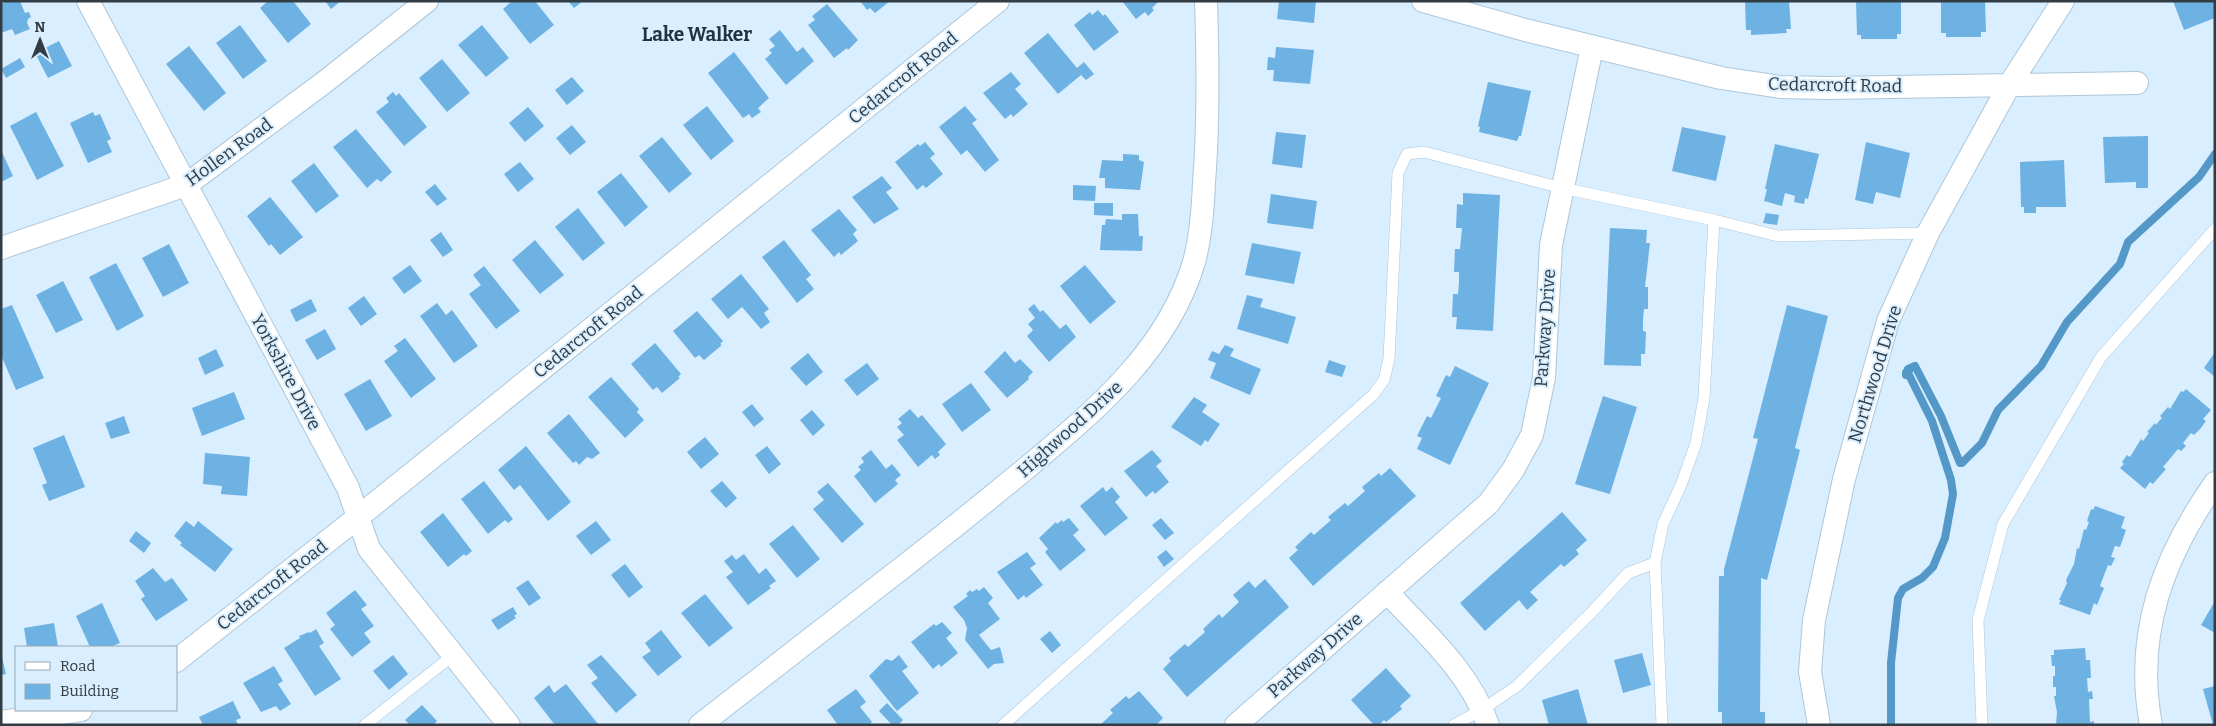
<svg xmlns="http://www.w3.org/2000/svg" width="2216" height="726" font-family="Bitter,serif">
	<rect width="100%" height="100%" fill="#d9eefe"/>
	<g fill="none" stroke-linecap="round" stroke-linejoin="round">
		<path stroke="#5498c7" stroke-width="8" d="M1891 725V663L1898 598 1903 589 1922 578 1933 567 1945 538 1953 494 1951 480 1932 421 1909 375H1906V372L1909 371 1908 369 1915 366 1941 416 1960 463H1962L1982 443 1998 410 2041 366 2067 322 2120 264 2128 242 2199 177 2215 154"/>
	</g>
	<path fill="#6eb2e3" d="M7 1H20L25 13 29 12 31 17 28 19 27 23 30 29 15 35 12 29 1 33V4Z
		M268 1H293L311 24 288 43 260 8Z
		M325 1H341L331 9Z
		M512 1H535L554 25 530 44 503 9Z
		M568 1H583L574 8Z
		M860 1H890L875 13 870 8 867 10Z
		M1122 1H1159L1152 8 1154 10 1148 16 1145 12 1136 19Z
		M1279 1H1316L1314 23 1277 19Z
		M1745 1H1789L1791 29H1786L1787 33 1751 35V30H1746Z
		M1856 1H1901V34H1897V39H1861V35H1857Z
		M1941 1H1985L1986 32H1981V37H1946V33H1941Z
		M2173 1H2215V18L2184 30Z
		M827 4 858 40 848 50 847 48 834 58 808 25 815 20 812 16Z
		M1098 10 1103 16 1105 14 1119 32 1094 51 1074 25 1090 12 1092 15Z
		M240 25 267 61 243 79 216 43Z
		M482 25 509 58 486 77 458 45Z
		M780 30 797 52 803 47 814 61 786 85 765 59 772 53 769 50 775 46 769 39Z
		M1048 33 1077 68 1084 62 1094 74 1086 80 1081 75 1058 94 1024 53Z
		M59 41 72 66 48 78 35 53Z
		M189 46 226 93 204 111 166 64Z
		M1276 47 1314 50 1310 84 1273 81 1274 70H1267L1268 57 1275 58Z
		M734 52 769 98 758 108 761 112 752 118 749 114 743 118 708 73Z
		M20 58 25 67 6 78 1 69Z
		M442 59 470 93 447 112 419 78Z
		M1011 72 1021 84 1015 89 1028 104 1013 117 1011 114 1005 119 983 93Z
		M572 77 584 91 567 105 555 90Z
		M1488 82 1531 91 1521 136H1519L1517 141 1479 132 1480 127 1478 126Z
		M393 92 396 96 399 93 427 127 404 146 376 112 389 102 386 98Z
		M707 106 734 141 711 160 683 125Z
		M965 106 977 120 972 123 999 160 985 172 967 150 961 155 939 127Z
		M528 107 544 126 525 142 509 123Z
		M36 112 64 166 37 180 10 126Z
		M93 112 95 116 100 114 111 139 107 141 112 152 88 163 70 123Z
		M572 125 586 142 570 155 556 138Z
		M1682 127 1726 136 1716 181 1672 171Z
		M356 129 392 172 381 182 377 179 367 188 333 147Z
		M1276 132 1306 135 1302 168 1272 164Z
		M2148 136V188H2136V182L2105 183 2103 137Z
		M662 137 692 174 669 193 639 156Z
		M925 142 935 154 930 158 943 174 926 188 923 185 917 190 895 162 918 144 920 146Z
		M1866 142 1910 153 1900 198 1876 192 1873 204 1855 200Z
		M1775 144 1819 154 1808 199 1805 198 1804 204 1794 202 1795 196 1785 193 1782 206 1764 201 1767 189H1765Z
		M1 150 13 176 1 182Z
		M1123 154 1139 155V160L1144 162 1140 190 1105 188V178H1099L1102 160 1123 161Z
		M2064 160 2066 207H2036V213H2024V207H2021L2020 162Z
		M520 162 534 179 518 192 504 174Z
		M314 163 339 196 316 213 291 181Z
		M621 173 648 207 625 227 597 192Z
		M882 176 892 188 886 192 899 209 874 224 852 197Z
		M435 184 447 199 437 206 425 192Z
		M1073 185 1096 186 1095 201 1073 200Z
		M1463 193 1500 195 1493 331 1456 329 1457 317H1452L1453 294H1458L1459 282V272H1454L1455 249H1460L1462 228H1456L1457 204 1463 205Z
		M1271 194 1317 201 1313 229 1267 223Z
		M270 197 303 237 280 255 271 244 269 246 247 216Z
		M1094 203H1113V216L1094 215Z
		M578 208 605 243 583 261 555 227Z
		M839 209 857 230 853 234 858 241 841 255 839 252 834 257 811 230Z
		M1766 213 1779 215 1777 225 1763 223Z
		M1122 214H1138L1139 236H1143L1142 251 1100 250 1102 225H1105L1106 219 1122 220Z
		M1610 228 1647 230 1646 243H1650L1645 287H1648V309H1644L1643 320V331L1646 332 1645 354H1641V366L1604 365Z
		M441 232 453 250 443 257 430 240Z
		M535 240 564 275 540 294 512 260Z
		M784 240 811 275 806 279 814 289 797 303 762 257Z
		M1252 243 1301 252 1294 284 1245 275Z
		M169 244 189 283 163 297 142 258Z
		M116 263 144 316 117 331 89 277Z
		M410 265 422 281 404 294 392 278Z
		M1085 265 1116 302 1090 324 1060 286Z
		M484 266 520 311 496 329 469 294 481 285 473 275Z
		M741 274 769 309 764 313 770 322 761 329 742 307 728 319 711 299Z
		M63 281 83 320 56 333 36 295Z
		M1247 295 1263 299 1260 307 1296 317 1288 344 1237 329Z
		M364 296 377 314 361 326 348 308Z
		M311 299 317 311 296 322 290 310Z
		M437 303 446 315 452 310 478 346 454 363 420 316Z
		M1034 304 1040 312 1043 310 1060 329 1066 324 1076 337 1049 362 1027 336 1033 330 1028 324 1035 318 1028 309Z
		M12 305 44 378 16 390 1 355V309Z
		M1787 305 1828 316 1795 448 1800 450 1767 580 1761 578 1760 712H1765V725H1722V712H1718L1719 576H1724V569L1758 439 1753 438Z
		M697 311 723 341 720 344 722 345 704 360 699 355 695 358 673 331Z
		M325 329 336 349 317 360 305 340Z
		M405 338 436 379 411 398 384 361 398 351 394 346Z
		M655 343 681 374 678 377 680 378 662 393 657 387 653 390 631 364Z
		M1225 345 1234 349 1230 356 1261 369 1250 395 1210 378 1216 363 1208 360 1212 351 1219 354Z
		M216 349 224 366 205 375 198 358Z
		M1005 351 1015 363 1020 359 1033 372 1028 377 1029 379 1007 398 984 372Z
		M2215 352V377L2204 368Z
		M808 353 823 372 806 386 790 368Z
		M1329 360 1346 366 1342 377 1325 372Z
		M867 363 879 379 857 396 844 380Z
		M1455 366 1489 383 1450 465 1417 449 1422 438 1417 436 1427 416 1431 418 1441 398 1436 396 1446 375 1450 377Z
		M611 377 639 409 637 412 644 420 625 438 588 397Z
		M370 379 392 416 366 431 344 394Z
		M971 383 991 410 962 432 942 404Z
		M2186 389 2211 410 2203 419 2206 421 2201 428 2194 435 2191 433 2183 443 2186 446 2181 451 2178 449 2163 467 2166 469 2153 484 2150 482 2145 489 2120 468 2124 464 2122 462 2127 455 2130 457 2141 439 2143 441 2149 433 2147 432 2155 423 2156 425 2159 421 2162 418 2160 416 2168 407 2170 409 2181 391 2183 392Z
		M234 392 245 419 202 436 192 408Z
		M1603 396 1637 407 1610 494 1575 484Z
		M1194 397 1207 405 1202 412 1220 424 1208 442 1205 440 1201 446 1171 427Z
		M752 404 764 419 754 427 742 412Z
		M910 409 918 418 922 415 946 444 938 452 940 455 935 459 932 455 918 467 897 440 904 435 897 427 902 423 898 419Z
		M812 410 825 425 813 436 800 420Z
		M569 414 600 453 592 459 587 457 579 465 576 461 573 463 547 433Z
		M124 416 130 433 111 439 105 423Z
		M64 435 85 487 49 501 42 485 47 483 33 448Z
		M705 437 719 454 701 469 687 452Z
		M526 446 571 502 548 521 520 485 514 490 498 470Z
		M767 446 781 464 769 474 755 455Z
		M871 450 886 469 892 464 901 475 895 480 898 484 875 503 854 476 861 470 858 467 864 462 861 458Z
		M1152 450 1162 461 1156 466 1169 482 1155 494 1153 491 1146 497 1124 471Z
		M205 453 250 457 247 496 221 494 222 486 203 484Z
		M1390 468 1416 496 1313 586 1289 558 1298 550 1295 547 1311 532 1314 535 1331 520 1328 517 1345 503 1348 506 1365 491 1362 487 1379 473 1381 476Z
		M484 481 513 519 508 523 505 520 488 534 461 499Z
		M722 481 737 498 726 508 710 491Z
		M828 483 864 524 842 543 813 509 824 500 817 492Z
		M1103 487 1106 492 1112 487 1120 497 1115 502 1128 518 1105 536 1080 506Z
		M2095 506 2125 517 2121 528 2126 530 2120 547 2115 546 2111 557 2115 558 2111 566 2108 565 2100 586 2104 588 2097 605 2094 603 2090 615 2059 604 2061 600H2059L2067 583 2066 580 2074 564 2077 548 2079 549 2084 529 2086 530 2089 522 2087 521 2091 509 2093 510Z
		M1562 512 1587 540 1576 550 1579 554 1572 560 1564 567 1561 564 1530 592 1538 600 1527 610 1519 600 1485 631 1460 603Z
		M443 513 472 551 466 556 464 554 448 567 420 532Z
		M1069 518 1079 530 1073 535 1086 550 1060 571 1045 552 1048 549 1039 538 1056 522 1057 524 1062 520 1063 522Z
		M1161 518 1174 533 1165 540 1152 525Z
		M186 521 194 527 198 521 233 549 215 572 180 545 182 543 174 536Z
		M596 521 611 540 591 555 576 536Z
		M793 525 820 559 797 578 769 544Z
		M136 531 151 543 144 553 129 541Z
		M1166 550 1174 559 1164 567 1157 557Z
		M1027 552 1036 564 1030 568 1043 585 1026 598 1024 595 1018 600 997 572Z
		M744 554 759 574 766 568 776 581 769 586 771 588 748 605 726 577 733 572 724 561 732 555 736 560Z
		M625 564 643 587 629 598 611 575Z
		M153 568 165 582 172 578 188 600 156 621 141 599 145 596 135 581Z
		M1265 579 1289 607 1187 697 1163 669 1171 661 1169 658 1185 644 1188 647 1205 632 1203 629 1219 614 1222 618 1239 602 1233 595 1249 581 1255 588Z
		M528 580 541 598 529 606 516 588Z
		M984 587 993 598 988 603 1000 619 979 635 991 650 1000 647 1004 663 994 664 988 669 965 640 967 628 964 620 953 607 968 596 966 594 970 590 972 592 977 589 979 591Z
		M355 590 367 605 361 609 374 626 364 633 371 642 352 657 330 629 335 625 326 613Z
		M705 594 733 628 709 647 681 613Z
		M2215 601V633L2201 625Z
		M102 603 120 643 110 647H90L76 616Z
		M513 607 517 614 514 616 516 618 498 630 491 620Z
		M942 622 952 633 946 638 958 653 941 667 939 664 933 669 911 642 934 624 936 626Z
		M54 623 58 647H27L24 628Z
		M316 629 324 643 319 646 341 679 315 696 284 648 300 638 299 636 309 632 310 633Z
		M661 630 682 657 658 676 642 657 651 651 645 643Z
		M1050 631 1061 645 1052 653 1040 639Z
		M2085 648 2086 660H2090L2091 678H2087L2088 692 2092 691 2093 699H2089L2090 722 2094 721V725H2056L2057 712 2054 696H2056V687H2053V676H2055V666H2052L2051 655H2054V650Z
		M1 653 6 674 1 675Z
		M1642 653 1651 685 1623 693 1614 660Z
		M393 655 408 674 389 690 373 671Z
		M601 655 637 695 616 713 591 683 598 678 587 665Z
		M899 655 908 667 902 671 919 693 897 711 869 676 886 659 892 661Z
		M274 666 283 681 278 684 291 704 280 711 276 706 261 712 243 683Z
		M1386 668 1411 696 1400 706 1402 709 1386 722 1384 720 1379 725H1374L1351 700Z
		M566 684 598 724 597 725H555L534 698 549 685 554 693Z
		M2215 686V725H2213L2203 689Z
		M856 689 866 702 860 707 872 722 869 725H838L827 710Z
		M1578 689 1588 725H1549L1542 700Z
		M1139 691 1163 718 1156 725H1100L1113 713 1110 710 1126 696 1129 699Z
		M233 701 241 718 236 720 238 725H203L199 717Z
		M887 703 903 720 898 725H892L879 711Z
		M422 705 437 721 433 725H410L405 720Z"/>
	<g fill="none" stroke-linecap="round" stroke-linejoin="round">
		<g stroke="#adc7da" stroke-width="12">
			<path id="lane" d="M365 725 452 656
				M1003 725 1373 395 1384 380 1389 359 1398 173 1407 154 1424 152 1562 188 1714 220 1778 236 1928 233
				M1454 725 1483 709 1517 686 1591 613 1628 573 1655 563
				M1662 725 1655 563 1663 524 1681 485 1696 443 1704 398 1714 220
				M1982 725 1978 620 2003 524 2101 357 2215 229"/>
		</g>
		<g stroke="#adc7da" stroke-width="24">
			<path id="street" d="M88 1 348 488 369 549 509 725
				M1423 1 1525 30 1721 78 1780 87 1827 88 2137 83
				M1 248 186 185 326 81 427 1
				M1387 592C1425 633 1470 672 1488 725
				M176 661 357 518 998 1
				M1 722 81 710
				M700 725C769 671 838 618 907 564 948 532 989 499 1029 466 1097 409 1168 350 1194 262 1201 236 1203 209 1204 182 1209 121 1208 62 1206 1
				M1236 725 1489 503 1513 470 1532 435 1544 378 1551 245 1592 47
				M1819 725 1810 672 1814 620 1844 479 1888 321 1928 233 2010 84 2063 1
				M2151 725C2134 634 2163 557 2215 483"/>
		</g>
		<use href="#lane" stroke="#fff" stroke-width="11"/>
		<use href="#street" stroke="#fff" stroke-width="22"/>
	</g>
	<g text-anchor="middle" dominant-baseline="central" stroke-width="4" stroke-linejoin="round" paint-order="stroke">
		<g font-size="18" fill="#323c44" stroke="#d9eefe">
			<text transform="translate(903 78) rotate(-39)">Cedarcroft Road</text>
			<text transform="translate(1835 85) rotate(1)">Cedarcroft Road</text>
			<text transform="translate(229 152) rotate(-36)">Hollen Road</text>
			<text transform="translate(1545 328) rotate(-86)">Parkway Drive</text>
			<text transform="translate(588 332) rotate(-39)">Cedarcroft Road</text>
			<text transform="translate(286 372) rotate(62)">Yorkshire Drive</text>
			<text transform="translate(1875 374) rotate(-73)">Northwood Drive</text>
			<text transform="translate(1070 429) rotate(-42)">Highwood Drive</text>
			<text transform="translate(272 585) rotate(-38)">Cedarcroft Road</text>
			<text transform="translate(1315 655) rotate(-41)">Parkway Drive</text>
		</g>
		<g font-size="19" font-weight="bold" fill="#1d3342" stroke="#d9eefe">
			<text x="697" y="34">Lake Walker</text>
		</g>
	</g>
	<rect width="2216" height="726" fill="none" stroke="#323c44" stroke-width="5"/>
	<rect x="15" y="646" width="162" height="65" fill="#d9eefe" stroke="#96a7b4"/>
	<rect x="25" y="662" width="25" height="8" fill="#ffffff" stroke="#96a7b4"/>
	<text x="60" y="671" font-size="15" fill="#323c44">Road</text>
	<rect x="25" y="684" width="25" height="15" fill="#6eb2e3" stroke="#96a7b4"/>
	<text x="60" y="696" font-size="15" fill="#323c44">Building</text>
	<g transform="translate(40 40)" stroke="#d9eefe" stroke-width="4" paint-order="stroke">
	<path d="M0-4L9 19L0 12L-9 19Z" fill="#323c44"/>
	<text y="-8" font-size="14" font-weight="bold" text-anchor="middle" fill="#323c44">N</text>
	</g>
</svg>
